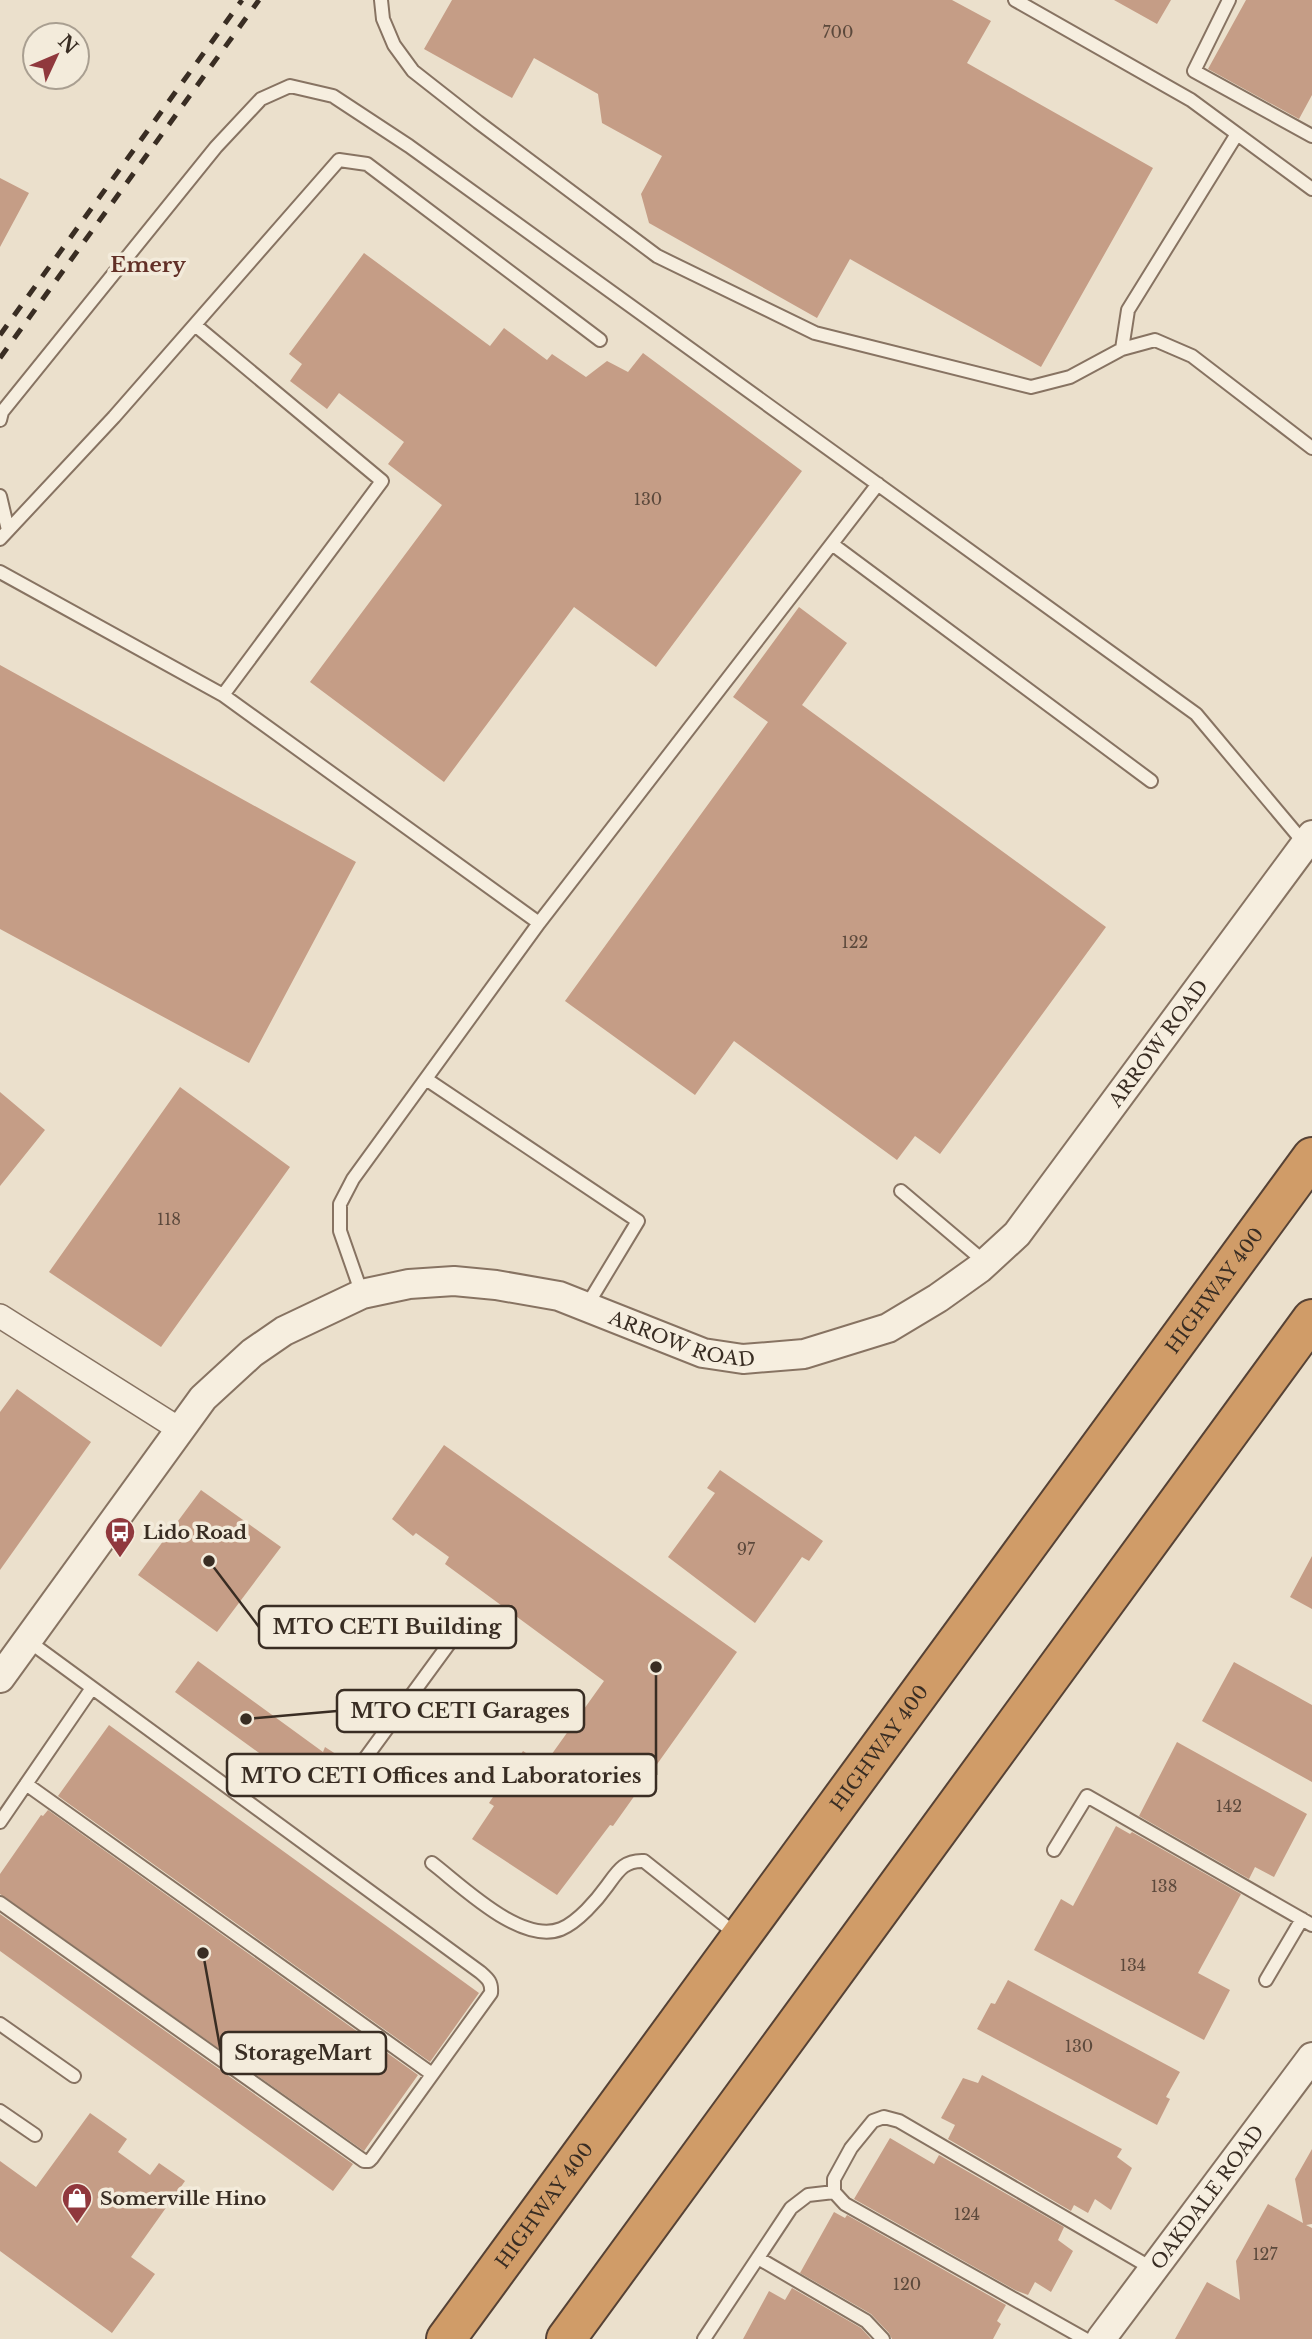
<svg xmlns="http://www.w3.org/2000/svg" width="1312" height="2339" font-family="'Libre Baskerville',serif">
	<rect width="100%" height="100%" fill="#ebe0cc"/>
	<path fill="#c59d86" d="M452 0H952L991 21 967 63 1153 168 1041 367 850 259 817 318 649 223 641 194 662 156 602 123 598 94 534 58 512 98 424 49Z
		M1114 0H1171L1157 24Z
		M1246 0H1312V95L1299 119 1208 69Z
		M0 178 29 193 0 247Z
		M364 253 490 346 504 328 547 360 552 354 586 377 607 361 628 372 643 353 802 471 656 667 574 607 444 782 310 682 442 505 388 464 404 442 339 393 327 409 290 381 302 364 289 354Z
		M799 607 847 643 802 705 1106 927 940 1154 915 1136 897 1160 734 1041 695 1095 565 1001 768 722 733 697Z
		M0 665 356 862 249 1063 0 929Z
		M180 1087 290 1167 161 1347 49 1272Z
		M0 1092 45 1130 0 1186Z
		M17 1389 91 1442 0 1570V1412Z
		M444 1445 737 1652 613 1826 610 1825 557 1895 472 1839 494 1806 489 1803 523 1751 544 1765 604 1681 445 1564 449 1557 416 1533 413 1536 392 1519Z
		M720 1470 823 1541 809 1561 802 1557 755 1623 668 1557 715 1493 707 1488Z
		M201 1490 281 1547 217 1632 138 1575Z
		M1312 1556V1609L1290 1597Z
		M198 1661 323 1752 325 1747 342 1758 330 1777 326 1775 313 1792 175 1692Z
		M1234 1662 1312 1705V1782L1202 1721Z
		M109 1725 479 1993 430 2062 58 1796Z
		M1177 1742 1307 1814 1274 1877 1255 1867 1249 1879 1139 1816Z
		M48 1810 418 2075 364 2151 0 1894V1874L41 1815 43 1816Z
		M1116 1826 1130 1834 1132 1832 1241 1894 1198 1973 1230 1990 1204 2040 1034 1950 1061 1899 1073 1906Z
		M0 1914 353 2164 333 2191 0 1951Z
		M1008 1980 1180 2072 1166 2097 1170 2099 1157 2125 977 2029 991 2003 995 2004Z
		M982 2075 1122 2149 1117 2157 1132 2168 1111 2210 1095 2199 1088 2213 1074 2205 1071 2211 948 2139 955 2125 941 2118 963 2078 978 2083Z
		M90 2113 127 2139 118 2152 150 2175 159 2163 185 2181 131 2257 155 2274 112 2333 0 2251V2161L36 2187Z
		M890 2138 934 2164 939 2155 1064 2227 1058 2240 1073 2251 1051 2292 1035 2282 1028 2295 1015 2290 854 2199Z
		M1312 2149V2224L1306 2225 1312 2228V2339H1175L1207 2282 1240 2300 1236 2261 1268 2204 1303 2223 1295 2179Z
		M834 2212 845 2218 847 2215 1006 2305 997 2321 1001 2324 993 2339H892L889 2333 871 2314 800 2273Z
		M792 2288 861 2328 871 2339H743L769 2291 785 2300Z"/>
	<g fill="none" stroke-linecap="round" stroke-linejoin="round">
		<g stroke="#877362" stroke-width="16">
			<path id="service" d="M381 0 383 19 394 45 413 71 478 122 657 256 815 333 1031 387 1070 377 1122 349 1155 340 1192 356 1312 448
				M1015 0 1191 100 1312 189
				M1229 0 1194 71 1312 136
				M195 325 382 481 223 695
				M1122 349 1128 310 1237 134
				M0 420 2 412 216 147 261 99 290 86 333 96 409 146 1196 714 1305 844
				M0 496 8 530
				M0 539 114 417 339 160 367 164 600 340
				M832 544 1151 781
				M0 572 223 695 539 923
				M426 1079 638 1221 586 1307
				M901 1191 986 1263
				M362 1294 340 1231V1204L353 1179 539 923 878 484
				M364 1760 462 1626
				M26 1784 432 2074
				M0 1822 92 1688
				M1054 1850 1087 1796 1312 1925
				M432 1863C461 1885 521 1945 561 1929 578 1922 597 1900 607 1886 618 1871 624 1860 644 1861L737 1935
				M0 1903 364 2161H369L372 2158 491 1993C492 1982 488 1979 480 1972L27 1640
				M1266 1980 1302 1919
				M0 2024 74 2076
				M0 2111 35 2135
				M758 2258 866 2321 883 2339
				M704 2339 791 2208 808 2195 834 2192
				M1085 2339 845 2204 834 2192V2179L851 2148 873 2121 884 2117 899 2121 1153 2269"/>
		</g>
		<g stroke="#877362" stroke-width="26">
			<path id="minor" d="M0 1316 179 1429"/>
		</g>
		<g stroke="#877362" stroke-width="32">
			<g id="tertiary">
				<path id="s1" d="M0 1678 203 1398 252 1353 284 1331 362 1294 409 1284 454 1281 496 1285 559 1296 703 1353 743 1359 804 1354 888 1328 938 1298 980 1268 1017 1234 1312 835"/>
				<path id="s2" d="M1101 2339 1312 2057"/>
			</g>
		</g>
		<g stroke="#564235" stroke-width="42">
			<g id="motorway">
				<path id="s3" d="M446 2339 1312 1157"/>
				<path d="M566 2339 1312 1319"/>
			</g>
		</g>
		<use href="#service" stroke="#f6eedf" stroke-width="12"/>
		<use href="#minor" stroke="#f6eedf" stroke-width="23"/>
		<use href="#tertiary" stroke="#f6eedf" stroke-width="28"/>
		<use href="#motorway" stroke="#d09c68" stroke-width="38"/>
		<path stroke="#392d23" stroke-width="5" stroke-dasharray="12 12" stroke-linecap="butt" d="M0 335 242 0
			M0 358 259 0"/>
	</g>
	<defs>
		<g id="bus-pin" transform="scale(1.575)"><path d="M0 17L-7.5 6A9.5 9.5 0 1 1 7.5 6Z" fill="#90383d" stroke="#f3ebdb"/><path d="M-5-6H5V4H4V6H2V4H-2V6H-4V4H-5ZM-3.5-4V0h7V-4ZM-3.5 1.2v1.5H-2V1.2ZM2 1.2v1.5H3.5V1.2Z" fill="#fff"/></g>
		<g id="shop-pin" transform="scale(1.575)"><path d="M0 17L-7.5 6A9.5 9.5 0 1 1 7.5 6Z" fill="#90383d" stroke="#f3ebdb"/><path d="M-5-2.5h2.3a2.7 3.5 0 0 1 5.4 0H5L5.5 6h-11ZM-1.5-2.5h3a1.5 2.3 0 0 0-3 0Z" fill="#fff"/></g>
	</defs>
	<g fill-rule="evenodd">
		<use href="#bus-pin" x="120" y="1532"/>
		<use href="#shop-pin" x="77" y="2198"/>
	</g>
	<g text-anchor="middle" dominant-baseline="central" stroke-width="7" stroke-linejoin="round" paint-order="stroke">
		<g font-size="16" fill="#5c493c">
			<text x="838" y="32">700</text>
			<text x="648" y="499">130</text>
			<text x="855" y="942">122</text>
			<text x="169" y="1219">118</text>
			<text x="746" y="1549">97</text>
			<text x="1229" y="1806">142</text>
			<text x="1164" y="1886">138</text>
			<text x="1133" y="1965">134</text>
			<text x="1079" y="2046">130</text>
			<text x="967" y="2214">124</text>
			<text x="1265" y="2254">127</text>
			<text x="907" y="2284">120</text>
		</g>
		<g font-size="19" fill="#392d23" stroke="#f3ebdb">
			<text stroke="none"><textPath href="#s1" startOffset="1479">ARROW ROAD</textPath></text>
			<text stroke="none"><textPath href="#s3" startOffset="1300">HIGHWAY 400</textPath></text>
			<text stroke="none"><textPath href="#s1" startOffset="868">ARROW ROAD</textPath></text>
			<text stroke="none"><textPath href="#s3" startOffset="733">HIGHWAY 400</textPath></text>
			<text stroke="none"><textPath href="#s2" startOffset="177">OAKDALE ROAD</textPath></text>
			<text stroke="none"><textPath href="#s3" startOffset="166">HIGHWAY 400</textPath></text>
		</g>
		<g font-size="19" font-weight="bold" fill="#392d23" stroke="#f3ebdb" text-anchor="start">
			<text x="143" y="1532">Lido Road</text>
			<text x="100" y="2198">Somerville Hino</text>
		</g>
		<g font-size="21" font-weight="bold" fill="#623027" stroke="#f3ebdb">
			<text x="148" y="265">Emery</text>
		</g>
	</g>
	<path fill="none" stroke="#392d23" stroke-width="2.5" d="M209 1561L259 1627M246 1719L337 1711M656 1667L656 1775M203 1953L221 2053"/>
	<g fill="#392d23" stroke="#f3ebdb" stroke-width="2.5">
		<circle cx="209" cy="1561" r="7"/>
		<circle cx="246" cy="1719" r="7"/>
		<circle cx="656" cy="1667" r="7"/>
		<circle cx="203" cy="1953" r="7"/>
	</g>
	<g fill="#f3ebdb" stroke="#392d23" stroke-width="2.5">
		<rect x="259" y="1606" width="257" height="42" rx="7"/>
		<rect x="337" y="1690" width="247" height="42" rx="7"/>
		<rect x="227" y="1754" width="429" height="42" rx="7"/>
		<rect x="221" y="2032" width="165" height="42" rx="7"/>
	</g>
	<g font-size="21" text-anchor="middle" font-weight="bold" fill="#392d23">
		<text x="387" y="1634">MTO CETI Building</text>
		<text x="460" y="1718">MTO CETI Garages</text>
		<text x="441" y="1783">MTO CETI Offices and Laboratories</text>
		<text x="303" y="2060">StorageMart</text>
	</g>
	<g transform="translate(56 56) rotate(46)"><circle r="33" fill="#f3ebdb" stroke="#a99f91" stroke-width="2"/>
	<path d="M0-5L12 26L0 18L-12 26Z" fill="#90383d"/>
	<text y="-10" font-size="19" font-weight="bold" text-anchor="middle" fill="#392d23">N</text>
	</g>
</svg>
